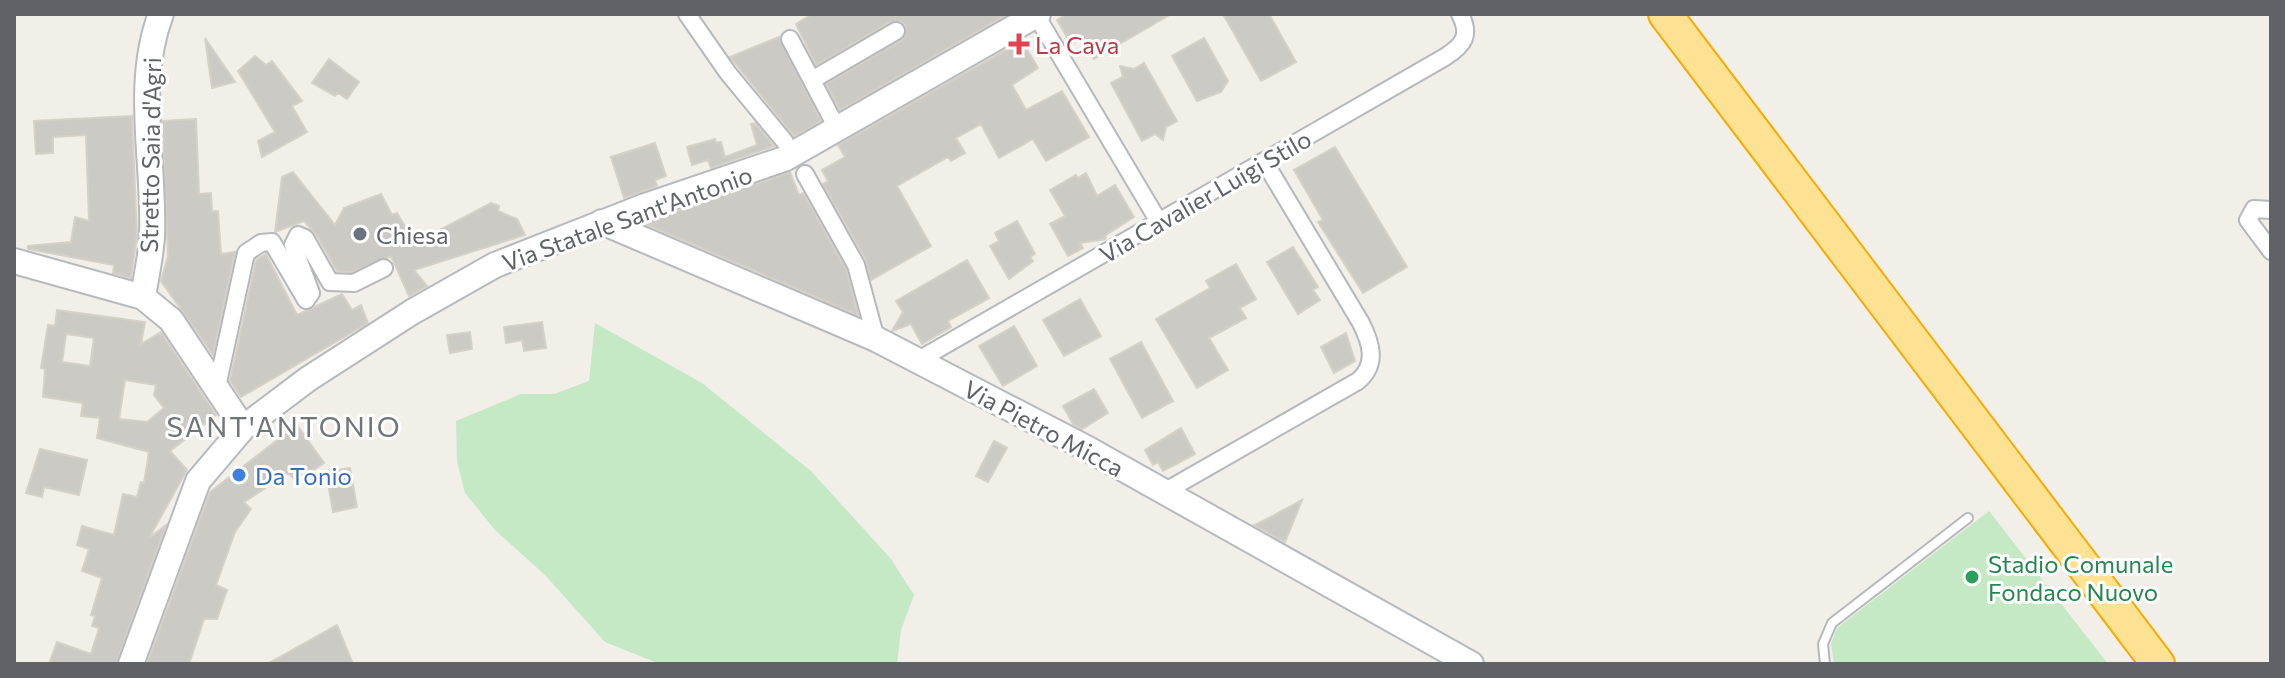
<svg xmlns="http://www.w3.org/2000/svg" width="2285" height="678" font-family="Commissioner,sans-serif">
	<rect width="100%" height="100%" fill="#f1efe8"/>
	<path fill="#c5e8c5" d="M595 323 702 383 811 471 891 559 914 595 901 630 897 664H660L605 642 545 575 495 530 465 493 457 461 456 421 521 394H554L589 381Z
		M1989 511 2108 664H1834L1831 644 1837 628Z"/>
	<path fill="#cccac5" stroke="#d6d1c6" stroke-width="2" fill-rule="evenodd" d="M812 14H1008L840 110 826 84 902 40 906 26 901 21 890 22 816 65 796 24Z
		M1067 14H1171L1094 59 1082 38 1071 44 1057 20Z
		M1223 14H1269L1296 62 1261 81Z
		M779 37 821 121 794 136 730 57Z
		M205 38 235 82 212 88Z
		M1204 38 1228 81 1221 92 1197 101 1172 56Z
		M1022 41 1038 68 1012 85 1026 110 1062 91 1089 137 1046 161 1033 139 999 158 981 124 956 138 965 153 951 161 948 157 897 186 931 246 871 280 866 260 823 184 828 181 822 170 845 157 838 145Z
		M255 56 266 65 272 61 302 101 292 106 307 132 262 157 258 141 275 132 238 71Z
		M329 59 359 82 347 99 338 93 335 96 312 83Z
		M1144 63 1177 121 1166 127 1163 140 1155 134 1142 141 1111 83 1123 77 1120 66 1134 69Z
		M132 116 137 235 131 278 113 273 114 265 28 249V246L71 242 75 217 89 221 86 135 53 137V153L36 154 34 121Z
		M196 119 199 194 211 193 212 211H218L221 254 235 252 213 355 161 281 168 256 162 121Z
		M755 123 774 146 711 168 708 160 692 165 687 147 715 139 716 143 721 142 725 157 757 145 751 124Z
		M655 143 666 176 655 180 657 186 624 198 611 157Z
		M1335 147 1407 267 1363 293 1318 222 1323 220 1294 170Z
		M293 172 335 225 344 208 381 194 392 215 397 213 415 243 491 203 499 206 498 211 517 219 525 235 414 270 427 286 409 296 391 256 352 272 337 271 315 233 304 221 275 232 282 177Z
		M790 172 799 195 803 193 846 269 858 315 643 223Z
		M1086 173 1097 196 1115 185 1134 217 1106 235 1105 239 1080 243 1083 248 1068 256 1050 224 1065 216 1050 190 1076 175 1078 178Z
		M1017 221 1035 254 1030 257 1033 261 1009 279 990 246 999 241 995 233Z
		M1293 247 1318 287 1313 290 1320 300 1298 314 1267 262Z
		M266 254 297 315 342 294 352 310 361 305 368 323 241 397 230 381 256 260Z
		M967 260 989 298 948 321 951 327 922 344 911 324 892 331 903 312 896 301Z
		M1236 264 1256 299 1240 308 1246 318 1209 338 1228 370 1197 388 1156 319 1210 288 1206 281Z
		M1080 299 1101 336 1064 356 1043 320Z
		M57 310 145 322 141 344 161 332 216 415 170 451 187 470 149 538 166 525 116 664H49L57 642 91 654 99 628 92 626 95 616 91 615 102 578 82 571 89 549 77 545 82 526 114 535 123 494 137 497 141 482 144 483 149 452 97 438 100 418 81 416 83 403 43 397 45 369 41 368 48 325 55 326ZM66 334 94 338 90 366 62 362ZM125 380 156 385 154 395 164 408 147 422 119 419Z
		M542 322 546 348 524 351 522 340 506 343 504 327Z
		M1014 326 1037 366 1003 386 979 346Z
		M470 332 472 349 450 353 447 335Z
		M1346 333 1355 361 1334 373 1321 347Z
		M1141 342 1173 401 1142 418 1110 359Z
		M1094 389 1108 413 1082 429 1073 424 1063 406Z
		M297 425 324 463 296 482 289 473 244 502 251 509 235 532 216 585 227 590 217 619H204L189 664H147L210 492Z
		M1181 428 1195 454 1163 471 1158 462 1153 465 1145 450Z
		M994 441 1007 448 988 482 976 476Z
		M40 449 87 460 79 495 44 487 42 497 26 493Z
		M350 468 357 507 333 512 326 472Z
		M1302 500 1285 542 1254 525 1267 519Z
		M337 625 353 664H267L312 639Z"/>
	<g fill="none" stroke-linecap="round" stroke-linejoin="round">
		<g stroke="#b5b8bc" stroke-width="12">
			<path id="lane" d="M1825 664 1823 644 1832 623 1968 518"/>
		</g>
		<g stroke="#b5b8bc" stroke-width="20">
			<path id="street" d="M687 14 728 73 785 142
				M1036 15 1159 222
				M790 39 838 130
				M812 80 896 31
				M805 174 856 265 876 339
				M2271 210 2254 209 2248 220 2271 251
				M917 361 1445 57C1464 45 1471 35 1460 14
				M217 387 246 253 261 243 272 242 306 300 311 293 293 245 298 235 305 238 330 282 354 283 384 268
				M1164 492 1358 381C1378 364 1371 343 1361 323L1264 161"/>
		</g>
		<g stroke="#b6babf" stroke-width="28">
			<path id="secondary" d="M602 222 876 339 1088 449 1471 664
				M14 261 143 297 171 320 243 428
				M143 297C146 277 151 256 152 236 155 163 134 84 161 14
				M131 664 198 481 243 428 308 379 412 312 495 265 645 206 784 159 1038 14"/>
		</g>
		<g stroke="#f9ab00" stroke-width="36">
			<path id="highway" d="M1665 14 2158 664"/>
		</g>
		<use href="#lane" stroke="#fff" stroke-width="8"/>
		<use href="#street" stroke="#fff" stroke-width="16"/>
		<use href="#secondary" stroke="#fff" stroke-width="24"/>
		<use href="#highway" stroke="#fde293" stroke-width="32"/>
	</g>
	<path fill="#e0444e" stroke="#fff" stroke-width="3" d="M1015 32h8v8h8v8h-8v8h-8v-8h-8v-8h8z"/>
	<circle fill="#6b7280" stroke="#fff" stroke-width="3" cx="360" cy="234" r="8"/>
	<circle fill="#3f7fe0" stroke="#fff" stroke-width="3" cx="239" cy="475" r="8"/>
	<circle fill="#2e9e5b" stroke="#fff" stroke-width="3" cx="1972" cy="577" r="8"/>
	<g text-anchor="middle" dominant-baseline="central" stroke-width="6" stroke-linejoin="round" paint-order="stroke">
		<g font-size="24" fill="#be3a42" stroke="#fff" text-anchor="start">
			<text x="1035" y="44">La Cava</text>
		</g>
		<g font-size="24" fill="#5f6368" stroke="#fff">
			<text transform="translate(150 155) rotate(-89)">Stretto Saia d'Agri</text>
			<text transform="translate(1205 196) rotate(-30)">Via Cavalier Luigi Stilo</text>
			<text transform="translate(627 218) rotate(-20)">Via Statale Sant'Antonio</text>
			<text transform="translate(1044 428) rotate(28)">Via Pietro Micca</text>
		</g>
		<g font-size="24" fill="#5b616d" stroke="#fff" text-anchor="start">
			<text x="376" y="234">Chiesa</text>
		</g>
		<g font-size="24" fill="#366cbe" stroke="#fff" text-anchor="start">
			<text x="255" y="475">Da Tonio</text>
		</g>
		<g font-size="24" fill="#27864d" stroke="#fff" text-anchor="start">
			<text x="1988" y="563">Stadio Comunale<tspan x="1988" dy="28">Fondaco Nuovo</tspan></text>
		</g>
		<g font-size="28" letter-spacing="2" fill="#70757a" stroke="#fff">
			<text x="284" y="426">SANT'ANTONIO</text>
		</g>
	</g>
	<rect width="2285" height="678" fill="none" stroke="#5f6368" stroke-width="32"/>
</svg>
